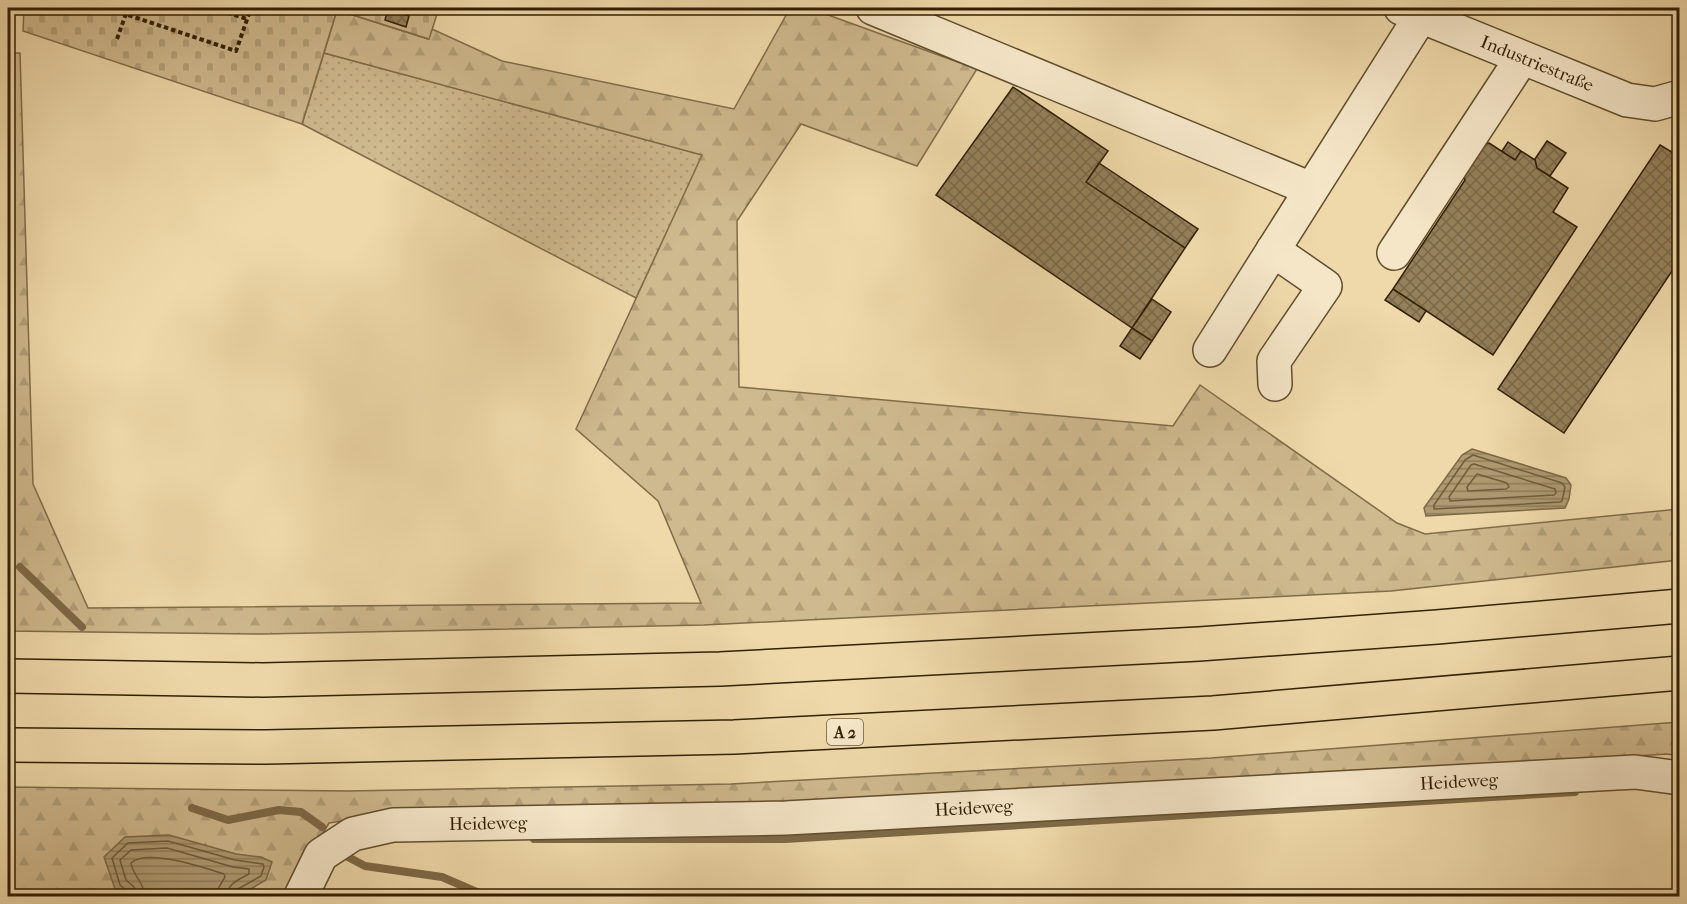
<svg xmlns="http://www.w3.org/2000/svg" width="1687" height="904" font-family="'IM FELL French Canon',serif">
	<defs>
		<pattern id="grass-dots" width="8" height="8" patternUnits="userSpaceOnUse" patternTransform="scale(1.5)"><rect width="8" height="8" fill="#cfb98e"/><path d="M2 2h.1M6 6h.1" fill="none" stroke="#b29f79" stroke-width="1.8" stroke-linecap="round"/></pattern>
		<pattern id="forest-firs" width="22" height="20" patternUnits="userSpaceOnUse" patternTransform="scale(1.5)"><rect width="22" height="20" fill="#cfb98e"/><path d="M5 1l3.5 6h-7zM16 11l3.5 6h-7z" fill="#b29f79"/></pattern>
		<pattern id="cemetery-stones" width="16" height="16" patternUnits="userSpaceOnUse" patternTransform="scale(1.5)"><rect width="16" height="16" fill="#cfb98e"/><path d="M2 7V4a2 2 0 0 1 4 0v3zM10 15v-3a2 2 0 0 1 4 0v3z" fill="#b29f79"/></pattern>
		<pattern id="water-rules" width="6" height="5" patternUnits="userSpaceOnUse" patternTransform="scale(1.5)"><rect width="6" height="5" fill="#af9a72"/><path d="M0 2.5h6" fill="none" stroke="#8f7d5b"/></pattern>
		<pattern id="building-cross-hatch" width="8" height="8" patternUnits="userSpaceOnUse" patternTransform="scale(1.5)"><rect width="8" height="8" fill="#94805a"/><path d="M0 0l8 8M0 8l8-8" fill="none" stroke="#796848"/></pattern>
	</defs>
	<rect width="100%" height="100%" fill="#efd9aa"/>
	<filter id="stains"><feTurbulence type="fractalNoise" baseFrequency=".00333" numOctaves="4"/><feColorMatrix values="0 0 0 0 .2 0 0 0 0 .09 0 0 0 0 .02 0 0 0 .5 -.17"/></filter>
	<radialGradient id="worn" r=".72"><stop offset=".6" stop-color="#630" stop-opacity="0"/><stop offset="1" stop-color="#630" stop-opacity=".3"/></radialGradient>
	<path fill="url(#grass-dots)" stroke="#806c49" stroke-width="1.5" d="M324 53 703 155 636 298 302 124Z"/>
	<path fill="url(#forest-firs)" stroke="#806c49" stroke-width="1.5" d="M790 8H809L977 69 917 166 801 124 737 221 739 387 1173 426 1200 385 1397 523 1425 534 1679 509V560L1391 591 704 625 263 634 8 631V95L10 53H20L33 484 88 608 701 603 658 501 576 429 702 155 324 53 337 10 428 39 432 29 502 61 734 109Z
		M1679 722V756L1667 754 789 809 397 812 329 823 312 852 292 896H8V787L348 791 731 784 1211 758Z"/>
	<path fill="url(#cemetery-stones)" stroke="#806c49" stroke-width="1.5" d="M24 8H439L429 39 337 10 302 124 23 31Z"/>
	<path fill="url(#water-rules)" stroke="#7d6946" stroke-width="1.5" d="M1472 449 1566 478 1571 485 1569 499 1565 508 1426 516 1424 508 1462 455Z
		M169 835 236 854 261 857 272 862 266 880 240 895 194 894 186 896H126L115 889 104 857 125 837Z"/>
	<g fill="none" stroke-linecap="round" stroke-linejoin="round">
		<path stroke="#705c3b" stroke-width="1.5" d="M1473 455 1562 483 1565 487 1562 501 1560 502 1434 509V505L1465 460Z
			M1474 464 1555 489 1556 493 1554 495 1450 501 1449 497 1471 465Z
			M1477 474 1507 483 1509 487 1506 489 1468 491 1467 487Z
			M128 896 127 891 120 885 112 858 128 843 168 841 235 860 263 864 264 867 261 876 238 889 235 896
			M136 896 134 887 126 880 120 860 131 850 167 848 233 867 249 869V874C238 880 228 883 227 896
			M145 896C144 882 133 876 131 863 146 848 206 868 224 874L225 877 219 887 218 896"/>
		<path stroke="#7d6946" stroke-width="8" d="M20 567 82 627
			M192 808 228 820 279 810 301 812 322 827
			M534 839H785L1575 792
			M346 856 365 866 442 877 486 896"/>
	</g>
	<path fill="url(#building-cross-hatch)" stroke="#321f04" stroke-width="1.5" d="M350 8H367L365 13Z
		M388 9 409 16 406 27 385 20Z
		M1013 87 1108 151 1086 182 1185 248 1132 328 936 195Z
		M1547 141 1566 153 1550 176 1537 168 1535 159Z
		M1508 142 1521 151 1515 160 1502 151Z
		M1489 143 1515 160 1521 151 1535 160 1537 168 1568 188 1553 212 1577 227 1493 355 1393 289 1465 180 1463 172 1481 145Z
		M1660 145 1680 157V259L1564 433 1498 389Z
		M1099 163 1198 229 1185 248 1086 182Z
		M1393 289 1426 311 1419 322 1385 300Z
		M1152 299 1171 312 1152 341 1132 328Z
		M1132 328 1152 341 1140 359 1120 346Z"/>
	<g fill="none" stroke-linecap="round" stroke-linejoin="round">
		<g stroke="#614e2e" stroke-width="36">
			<g id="minor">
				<path d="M873 8 1311 189"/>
				<path id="s1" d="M1401 8 1627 100 1655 104 1680 97"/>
				<path d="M1273 250 1325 286 1274 361 1275 384"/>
				<path d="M1394 253 1522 58"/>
				<path d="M1210 350 1421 16"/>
				<path id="s2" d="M301 896 321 855 353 834 393 825 786 818 1635 772 1680 778"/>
			</g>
		</g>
		<g stroke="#321f04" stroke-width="36">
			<path id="highway" d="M8 676 263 680 720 669 1199 644 1437 627 1680 606
				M8 745 266 747 734 737 1213 713 1680 673"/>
		</g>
		<path stroke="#321f04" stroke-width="4" stroke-dasharray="4.5 3" stroke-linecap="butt" d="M107 8 236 51 251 8
			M213 8 247 19
			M117 39 128 8"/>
		<use href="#minor" stroke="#f5e6c8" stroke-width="33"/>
		<use href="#highway" stroke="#efd9aa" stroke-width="33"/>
	</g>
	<g text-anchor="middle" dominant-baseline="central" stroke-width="4.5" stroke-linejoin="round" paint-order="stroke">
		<rect fill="#f5e6c8" stroke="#6c5b3f" stroke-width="1.5" x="827" y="719" width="36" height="26" rx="4.5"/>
		<g font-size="16" font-weight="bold" fill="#321f04">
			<text x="845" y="732">A 2</text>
		</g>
		<g font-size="18" fill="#321f04" stroke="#f5e6c8">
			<text stroke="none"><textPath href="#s1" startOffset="147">Industriestraße</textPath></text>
			<text stroke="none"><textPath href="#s2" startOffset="1192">Heideweg</textPath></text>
			<text stroke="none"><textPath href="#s2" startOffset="706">Heideweg</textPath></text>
			<text stroke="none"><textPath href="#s2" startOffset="220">Heideweg</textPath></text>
		</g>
	</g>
	<rect width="1687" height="904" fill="none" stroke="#efd9aa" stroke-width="30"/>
	<rect x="9" y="9" width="1669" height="886" fill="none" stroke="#321f04" stroke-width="3"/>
	<rect x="15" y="15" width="1657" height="874" fill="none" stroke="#321f04" stroke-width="1.5"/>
	<rect width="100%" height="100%" filter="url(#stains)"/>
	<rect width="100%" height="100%" fill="url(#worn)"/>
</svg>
